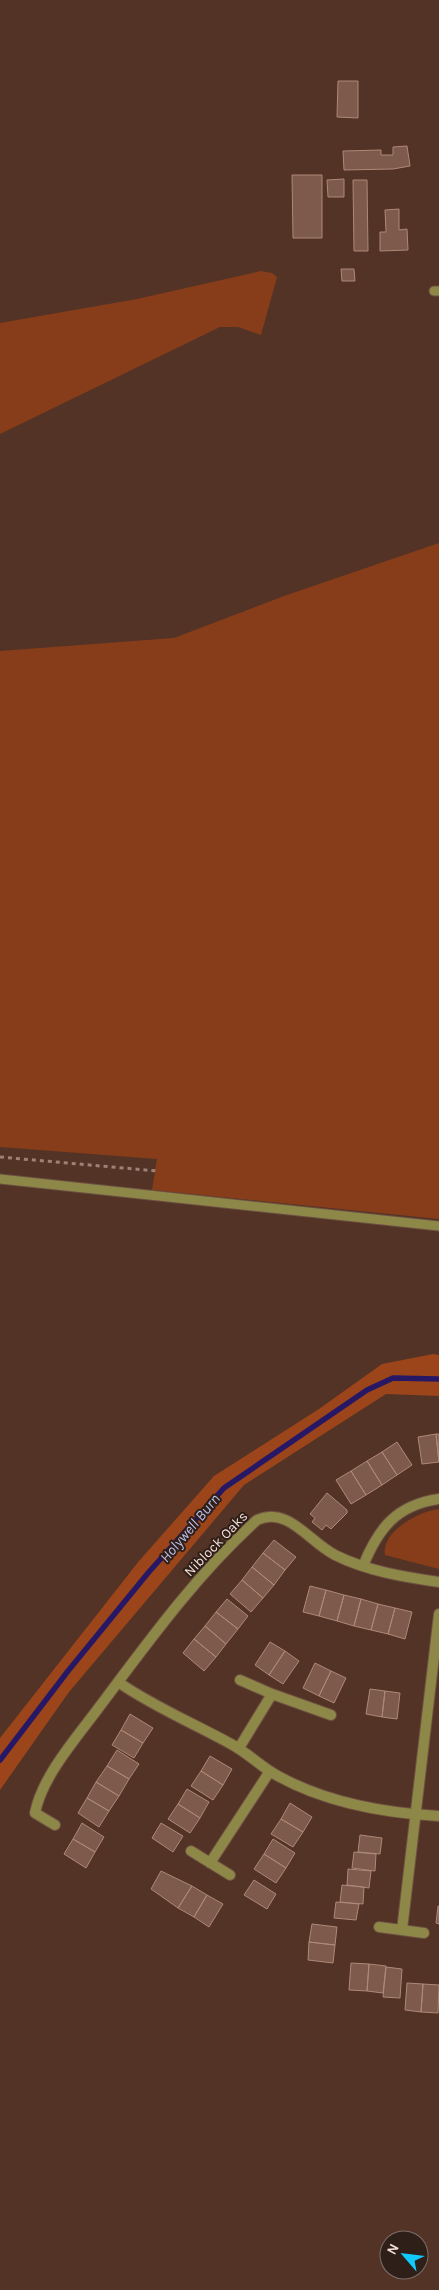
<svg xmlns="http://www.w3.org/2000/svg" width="439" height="2290" font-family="Karla,sans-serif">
	<rect width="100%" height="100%" fill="#533325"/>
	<path fill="#883d1a" d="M261 271 272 273 277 277 261 335 238 327H220L0 434V323L137 299Z
		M439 543V1219L152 1190 157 1159 0 1147V651L174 638 284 596Z
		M439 1509V1569L385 1555C381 1531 420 1511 439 1509Z"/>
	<path fill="#9c451a" d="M433 1354 439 1355V1396L386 1394 244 1485 69 1692 0 1790V1738L139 1561 214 1476 319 1409 382 1364Z"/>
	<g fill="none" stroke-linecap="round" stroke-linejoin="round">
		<path stroke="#271866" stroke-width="5.5" d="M0 1760 68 1671 148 1573 224 1488 367 1390 393 1378 439 1379"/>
	</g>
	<path fill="#7d5a4b" stroke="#ae8878" d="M338 81H358V118L337 117Z
		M407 146 410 166 393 169 344 170 343 151 381 150V155H393V147Z
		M292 175H322V238H293Z
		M344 179V197H328L327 180Z
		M353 180H367L368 251H354Z
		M399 209V230L407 229 408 250 380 251V232H386L385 210Z
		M341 269H354L355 281H342Z
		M436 1434 439 1462 422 1464 418 1437Z
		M436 1434H439V1462Z
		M397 1442 412 1465 397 1475 382 1452Z
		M382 1452 397 1475 382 1485 367 1461Z
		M367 1461 382 1485 366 1495 351 1471Z
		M351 1471 366 1495 351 1504 336 1480Z
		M327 1493 347 1510V1513L331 1529 326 1525 322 1530 312 1522 315 1518 310 1514Z
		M274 1540 296 1557 285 1570 263 1553Z
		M263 1553 285 1570 274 1585 252 1567Z
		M252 1567 274 1585 263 1598 242 1580Z
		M242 1580 263 1598 251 1612 230 1594Z
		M310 1586 326 1590 319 1616 303 1612Z
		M326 1590 344 1595 337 1621 319 1616Z
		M344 1595 361 1599 354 1626 337 1621Z
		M227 1599 248 1616 238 1629 216 1612Z
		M361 1599 378 1604 371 1630 354 1626Z
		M378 1604 395 1608 388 1634 371 1630Z
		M395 1608 412 1612 405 1639 388 1634Z
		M216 1612 238 1629 226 1644 205 1626Z
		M205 1626 226 1644 216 1657 194 1639Z
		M194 1639 216 1657 204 1671 183 1653Z
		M270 1642 285 1651 269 1675 255 1665Z
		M285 1651 299 1661 283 1684 269 1675Z
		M315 1663 331 1671 319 1696 303 1688Z
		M331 1671 346 1678 334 1703 319 1696Z
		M370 1689 385 1691 382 1717 366 1714Z
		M385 1691 400 1693 397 1719 382 1717Z
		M130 1714 153 1728 143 1743 121 1730Z
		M121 1730 143 1743 134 1758 112 1745Z
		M117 1750 139 1764 129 1779 107 1766Z
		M210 1756 232 1769 223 1785 201 1771Z
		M107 1766 129 1779 119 1796 96 1782Z
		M201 1771 223 1785 213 1800 191 1786Z
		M96 1782 119 1796 109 1811 87 1798Z
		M187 1789 209 1802 200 1818 178 1804Z
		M87 1798 109 1811 99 1827 78 1813Z
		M290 1803 312 1817 303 1832 281 1819Z
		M178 1804 200 1818 190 1833 168 1819Z
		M281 1819 303 1832 293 1847 271 1834Z
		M82 1823 104 1837 95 1852 73 1839Z
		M161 1823 183 1836 173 1852 152 1838Z
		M360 1835 382 1838 380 1854 358 1852Z
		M73 1839 95 1852 86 1868 64 1854Z
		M273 1839 295 1853 286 1868 264 1854Z
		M354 1852 376 1854 375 1871 352 1868Z
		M264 1854 286 1868 276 1883 254 1869Z
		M348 1869 371 1871 369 1888 347 1885Z
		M161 1871 192 1886 178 1908 151 1889Z
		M254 1880 276 1894 267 1909 244 1895Z
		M342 1885 364 1887 363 1904 340 1902Z
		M192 1886 207 1895 194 1917 178 1908Z
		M207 1895 223 1904 209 1927 194 1917Z
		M336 1902 359 1904 356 1920 334 1918Z
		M438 1906H439V1924L436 1923Z
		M312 1924 337 1927 335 1945 309 1942Z
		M309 1942 335 1945 333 1963 308 1960Z
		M351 1963 369 1964 367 1991 349 1990Z
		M369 1964 386 1966 383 1993 367 1991Z
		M386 1967 402 1969 400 1998 383 1997Z
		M407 1983 423 1984 421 2012 405 2010Z
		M423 1984 439 1985 438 2013 421 2012Z"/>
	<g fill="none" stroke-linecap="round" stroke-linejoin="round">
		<g stroke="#6d4f42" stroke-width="11">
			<path id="service" d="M434 291H439
				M0 1179 439 1226"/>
		</g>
		<g stroke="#6d4f42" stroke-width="12">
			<path id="minor" d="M363 1566C378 1529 396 1505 439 1499
				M240 1680 272 1694 331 1715
				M118 1682C154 1707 193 1723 231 1744 248 1753 261 1767 278 1776 327 1803 384 1813 439 1816
				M239 1748 272 1694
				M55 1825 35 1813C42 1776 78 1736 100 1706 148 1642 197 1574 257 1520 288 1506 308 1541 335 1555 367 1571 404 1577 439 1582
				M191 1851 230 1875
				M210 1863 270 1771
				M379 1927 424 1933
				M402 1930 439 1614"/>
		</g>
		<path stroke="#9c8175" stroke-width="3" stroke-dasharray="4 4" stroke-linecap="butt" d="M0 1157 157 1171"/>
		<use href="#service" stroke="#8d8748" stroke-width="9"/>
		<use href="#minor" stroke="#8d8748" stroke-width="10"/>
	</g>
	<g text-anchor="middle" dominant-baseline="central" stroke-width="4" stroke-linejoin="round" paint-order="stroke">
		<g font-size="14" fill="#f7e1d9" stroke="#2e1f19">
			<text transform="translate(216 1544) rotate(-46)">Niblock Oaks</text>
		</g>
		<g font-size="15" font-style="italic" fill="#bebfec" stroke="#2e1f19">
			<text transform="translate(190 1528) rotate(-50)">Holywell Burn</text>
		</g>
	</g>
	<g transform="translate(404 2255) rotate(298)"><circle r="24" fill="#2e1f19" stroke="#7e6d66"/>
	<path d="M0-4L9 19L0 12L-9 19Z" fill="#11cafb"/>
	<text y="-8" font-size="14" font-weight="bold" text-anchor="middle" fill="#f7e1d9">N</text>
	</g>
</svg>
